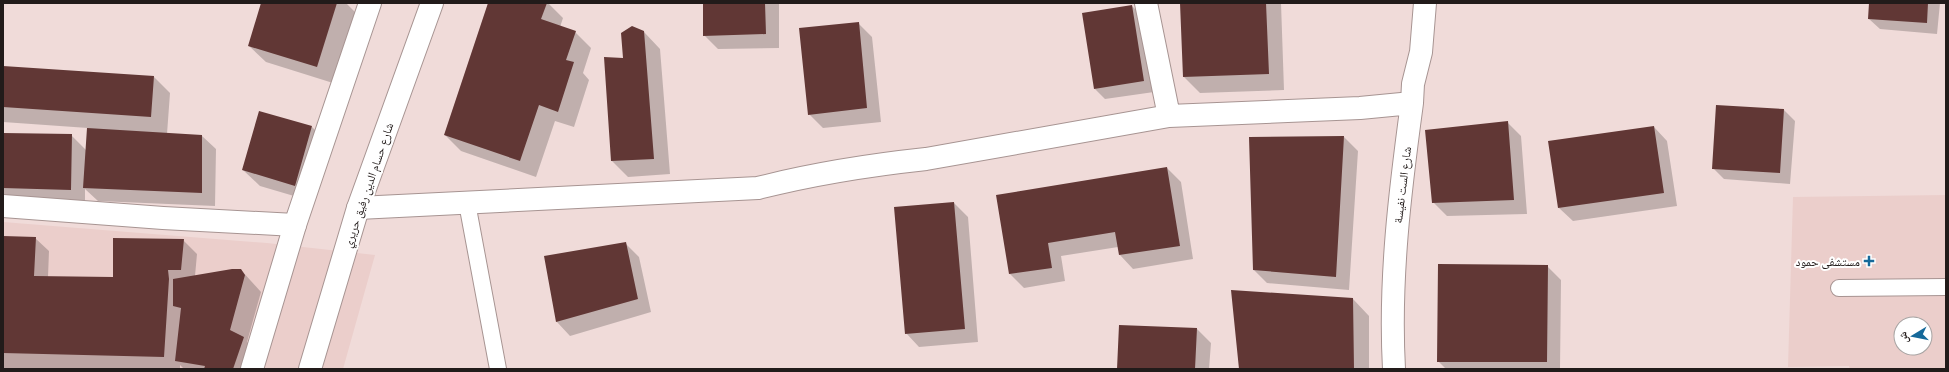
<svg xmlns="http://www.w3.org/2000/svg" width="1949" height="372" font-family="Ubuntu,'Noto Naskh Arabic',sans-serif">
	<rect width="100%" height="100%" fill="#f0dbd9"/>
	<path fill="#ebcecb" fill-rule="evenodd" d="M1946 195V369H1850L1849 366 1788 367 1793 197ZM1901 324H1925V348H1901Z
		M3 222 267 243 375 255 343 369H3Z"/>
	<path fill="#0003" d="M262 3H346L355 12 333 83 266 62 249 46Z
		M489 3H548L563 18 560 27 575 32 591 48 583 73 589 80 574 127 555 121 536 177 461 151 445 135Z
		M704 3H779V48L718 49 704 35Z
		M1181 3H1281L1284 90 1200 93 1184 77Z
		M1870 3H1940L1937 34 1880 29 1869 19Z
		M1132 6 1143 17 1154 92 1105 99 1095 89Z
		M858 23 872 37 881 122 823 128 809 114Z
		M644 32 660 49 670 174 628 177 612 161 624 59Z
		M3 67 154 77 170 93 167 134 202 136 216 149 215 206 98 201 85 189V203L3 201V134L71 135 86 150 88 128 3 122Z
		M1784 110 1795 121 1790 184 1724 179 1713 168Z
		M1507 122 1521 136 1527 214 1447 216 1433 202Z
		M312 127 328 143 311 201 260 186 243 170Z
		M1654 127 1667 141 1677 206 1573 221 1559 208Z
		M1344 137 1358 151 1349 290 1267 283 1254 270Z
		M1167 168 1181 182 1193 259 1133 269 1120 255 1118 247 1061 256 1065 281 1024 288 1010 274 997 196Z
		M954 203 968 217 978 342 919 347 906 333Z
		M3 237 35 238 49 251 48 277 114 278 183 240 197 254 195 276 241 270 261 292 247 342 260 354 255 369H184L180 365V369H3Z
		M625 243 639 257 651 312 570 336 557 322 545 257Z
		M1547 266 1561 280 1560 369H1446L1438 361Z
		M1353 299 1369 316V369H1240Z
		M1197 329 1211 343 1209 369H1118Z"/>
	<path fill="#613735" d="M261 3H337L317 67 248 46Z
		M488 3H547L541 19 576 31 566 60 574 62 558 112 539 105 520 161 444 135Z
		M703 3H765L766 34 703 36Z
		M1180 3H1266L1269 74 1183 77Z
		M1869 3H1928L1927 23 1868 19Z
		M1132 5 1144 81 1094 89 1082 13Z
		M859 22 867 108 808 115 799 28Z
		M632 26 644 31 654 159 611 161 604 57 623 58 621 33Z
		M3 66 154 76 151 117 3 107Z
		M1716 105 1784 109 1780 173 1712 169Z
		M259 111 312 126 295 186 242 170Z
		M1508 121 1514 200 1432 203 1425 130Z
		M1654 126 1664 193 1558 208 1548 141Z
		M87 128 202 135V193L83 188Z
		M3 133 72 134 71 190 3 188Z
		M1344 136 1336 277 1253 270 1249 137Z
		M1167 167 1180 246 1119 255 1115 232 1048 243 1052 268 1009 274 996 195Z
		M954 202 965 329 905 334 894 207Z
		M3 236 36 237 34 276 113 277V238L184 239 181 270H168L169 279 164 357 3 353Z
		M626 242 638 299 556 322 544 256Z
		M1438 264 1548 265 1547 362H1437Z
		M232 269H241L245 275 230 330 244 337 233 369H204L205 366 175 361 181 308 173 306V279Z
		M1231 290 1353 298 1354 369H1239Z
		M1119 325 1197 328 1195 369H1117Z"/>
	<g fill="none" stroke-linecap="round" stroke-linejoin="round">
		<g stroke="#a79492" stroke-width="18">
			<path id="lane" d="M467 203 498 369
				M1839 288 1946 287"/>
		</g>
		<g stroke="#a79492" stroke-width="24">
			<path id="street" d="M1146 3 1169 116
				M3 206 163 218 295 225
				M358 208 758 188C813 174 870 165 926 159L1169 116 1360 108 1412 103
				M1394 369C1389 280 1400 191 1412 103L1413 84 1421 52 1425 3"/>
		</g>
		<g stroke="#a79492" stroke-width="24">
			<path id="primary" d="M252 369 295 225 370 3
				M310 369 358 208 432 3"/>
		</g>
		<use href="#lane" stroke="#fff" stroke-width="16"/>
		<use href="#street" stroke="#fff" stroke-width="22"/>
		<use href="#primary" stroke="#fff" stroke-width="22"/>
	</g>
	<path fill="#15699a" stroke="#fff" stroke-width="1.5" d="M1867 255h4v4h4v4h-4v4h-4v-4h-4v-4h4z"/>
	<g text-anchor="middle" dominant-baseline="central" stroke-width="4" stroke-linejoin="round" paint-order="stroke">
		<g font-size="12" fill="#221b1a" stroke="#fff">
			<text transform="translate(368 185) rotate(-71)">شارع حسام الدين رفيق حريري</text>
			<text transform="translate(1402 185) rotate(-83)">شارع الست نفيسة</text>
		</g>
		<g font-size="12" fill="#221b1a" stroke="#fff" text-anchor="end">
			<text x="1860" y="261">مستشفى حمود</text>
		</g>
	</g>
	<rect width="1949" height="372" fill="none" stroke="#221b1a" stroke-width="8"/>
	<g transform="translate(1913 336) rotate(260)"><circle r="19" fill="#ffffff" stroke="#a7a4a3"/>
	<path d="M0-3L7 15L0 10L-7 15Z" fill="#15699a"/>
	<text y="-6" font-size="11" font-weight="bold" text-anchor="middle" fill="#221b1a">ش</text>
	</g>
</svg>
